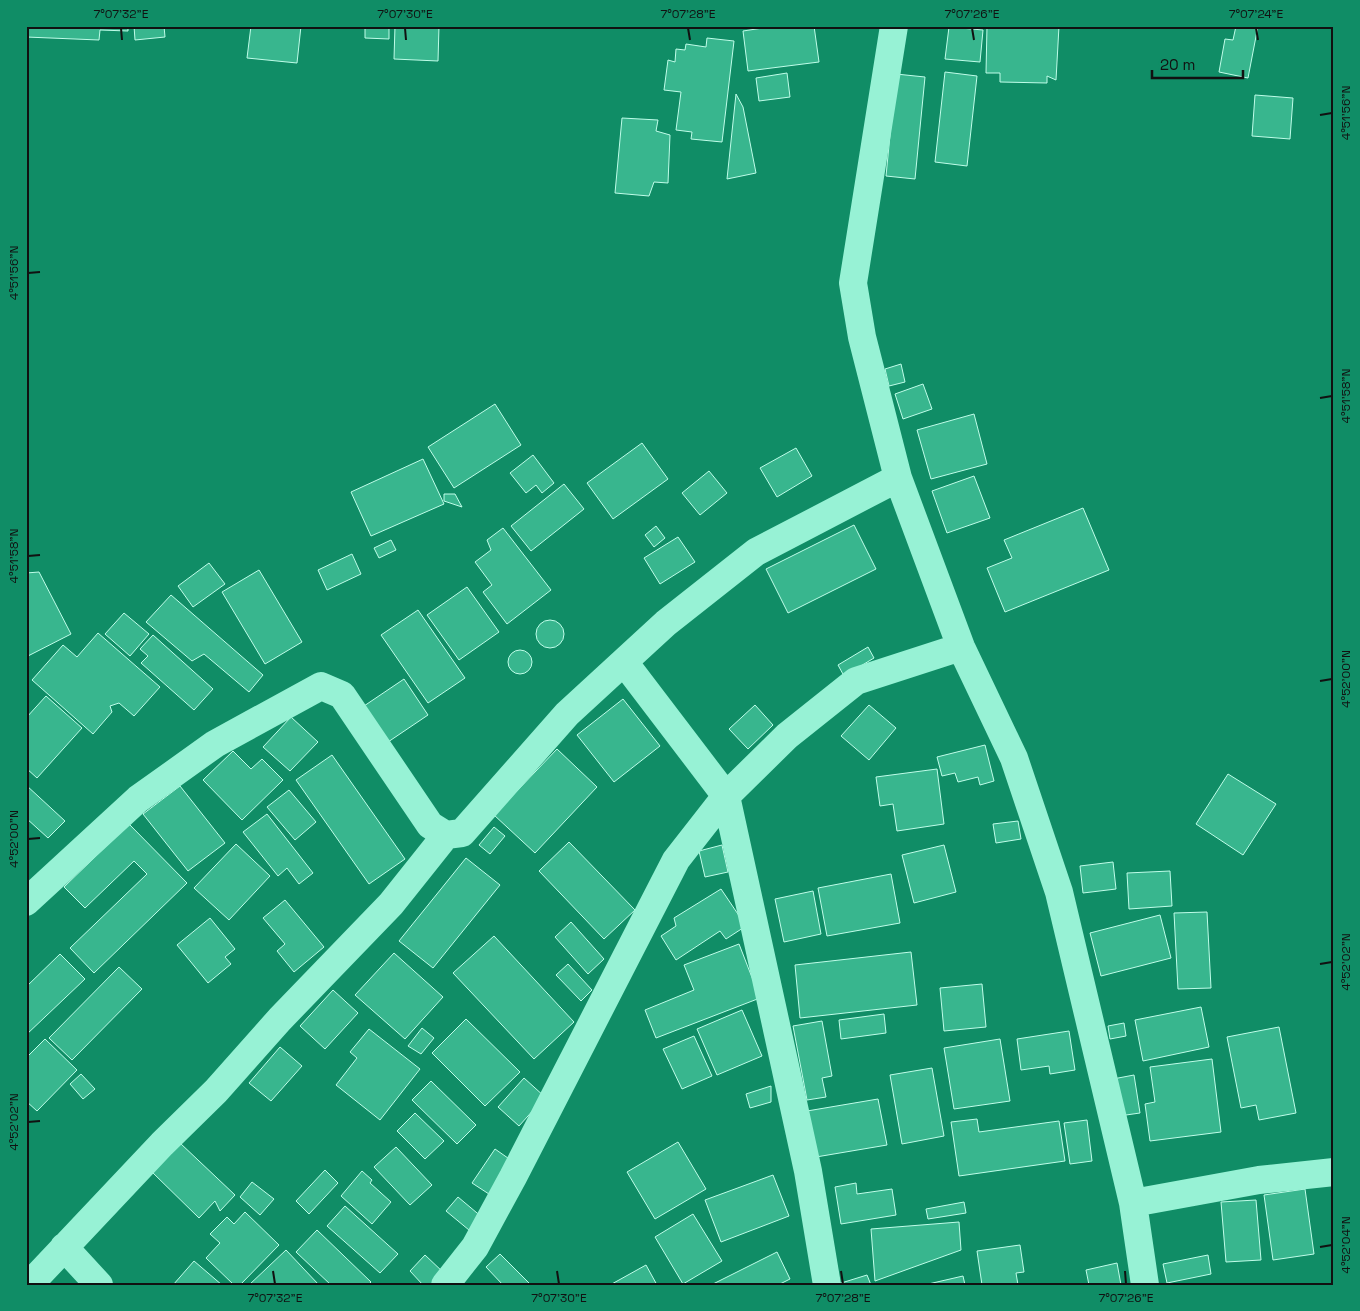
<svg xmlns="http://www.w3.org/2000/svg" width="1360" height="1311" font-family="'Space Grotesk',sans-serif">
	<rect width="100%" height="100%" fill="#108d66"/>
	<path fill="#38b68e" stroke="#bffde9" d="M26 26H128V31L100 30 99 40 26 37Z
		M134 26H164L165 37 135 40Z
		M251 26H301L297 63 247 58Z
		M365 26H389V39L365 38Z
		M395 26H439L438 61 394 59Z
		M776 26H814L819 62 748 71 743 31Z
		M987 26H1059L1056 80 1047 76V83L1000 82V73H986Z
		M1236 26H1258L1248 78 1219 72 1225 39 1233 40Z
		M949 27 983 30 980 62 945 59Z
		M707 38 734 41 722 142 691 139 692 132 676 130 681 92 664 90 668 60 675 62 676 49 685 50 686 44 706 47Z
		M945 72 977 76 967 166 935 162Z
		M787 73 790 97 759 101 756 78Z
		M896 74 925 77 915 179 886 176Z
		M736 94 743 107 756 173 727 179Z
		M1255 95 1293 98 1290 139 1252 136Z
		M622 118 658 120 656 131 670 135 668 183 654 182 649 196 615 193Z
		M901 364 905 382 889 386 885 369Z
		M923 384 932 409 903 419 895 394Z
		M495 404 521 445 454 488 428 447Z
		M974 414 987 464 931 479 917 430Z
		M642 443 668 479 613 519 587 483Z
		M796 448 812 476 777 497 760 468Z
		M533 455 554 483 542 493 536 485 526 493 510 473Z
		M423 459 444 504 371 536 351 492Z
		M709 471 727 493 700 515 682 493Z
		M974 476 990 518 947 533 932 491Z
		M564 484 584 509 531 551 511 526Z
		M444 494H455L462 507 444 501Z
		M1083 508 1109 570 1005 612 987 568 1012 558 1004 540Z
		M854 525 876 569 788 613 766 569Z
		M656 526 665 538 654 547 645 535Z
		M503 528 551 590 507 624 483 592 492 585 475 562 491 550 487 540Z
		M678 537 695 562 660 584 644 558Z
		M391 540 396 550 379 558 374 548Z
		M352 554 361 574 327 590 318 570Z
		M209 563 225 584 193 607 178 586Z
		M259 570 302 642 265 664 222 592Z
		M39 572 71 634 26 657V573Z
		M467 587 499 632 459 660 427 615Z
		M171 595 263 675 249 692 204 654 192 661 146 622Z
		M418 610 465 678 428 703 381 635Z
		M124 613 149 634 130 656 105 634Z
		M536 634a14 14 0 1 1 28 0a14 14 0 1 1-28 0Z
		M98 633 160 687 134 716 119 703 110 706 112 712 93 734 32 680 63 645 77 657Z
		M153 635 213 689 194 710 141 663 148 656 140 649Z
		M868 647 874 658 844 676 838 665Z
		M508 662a12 12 0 1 1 24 0a12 12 0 1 1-24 0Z
		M404 679 428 715 388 742 364 706Z
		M46 696 82 728 37 778 26 768V718Z
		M623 699 660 746 614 782 577 735Z
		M755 705 773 725 748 749 729 729Z
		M869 705 896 728 869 760 841 736Z
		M291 717 318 742 290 771 263 747Z
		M985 745 994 781 980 785 978 777 958 782 955 773 942 776 937 757Z
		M557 749 597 787 535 853 494 815Z
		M233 751 251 769 262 759 283 780 242 820 203 780Z
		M332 755 405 859 369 884 296 780Z
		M937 769 944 824 897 831 893 804 880 806 876 777Z
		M1228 774 1276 804 1243 855 1196 824Z
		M26 785 65 821 48 838 26 818Z
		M180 786 225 843 188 871 143 814Z
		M289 790 316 822 295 840 267 807Z
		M267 814 313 873 299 884 287 868 278 876 243 832Z
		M1018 821 1021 839 996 843 993 824Z
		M129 824 187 883 94 973 70 948 147 874 134 861 85 908 64 887Z
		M494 827 505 836 490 854 479 845Z
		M569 842 635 910 604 939 539 871Z
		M236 844 270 876 229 920 194 888Z
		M722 845 728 872 705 877 699 851Z
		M944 845 956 892 914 903 902 855Z
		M466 858 500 885 433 968 399 941Z
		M1113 862 1116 889 1083 893 1080 866Z
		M1170 871 1172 906 1129 909 1127 873Z
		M891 874 900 923 827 936 818 888Z
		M721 889 746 926 726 939 720 931 676 960 661 936 676 926 674 918Z
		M813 891 821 934 784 942 775 899Z
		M285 900 324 947 294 972 277 951 285 944 263 918Z
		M1207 912 1211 988 1178 989 1174 913Z
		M1160 915 1171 958 1101 976 1090 933Z
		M210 918 235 949 225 957 231 964 208 983 177 945Z
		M571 922 604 959 588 974 555 937Z
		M494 936 574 1022 534 1059 453 973Z
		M739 944 760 998 656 1038 645 1010 694 990 684 965Z
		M911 952 917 1005 800 1018 795 965Z
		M394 953 443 997 405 1039 355 995Z
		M60 954 85 979 26 1035V987Z
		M568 964 592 990 581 1001 556 975Z
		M119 967 142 989 72 1060 49 1038Z
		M982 984 986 1027 944 1031 940 988Z
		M333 990 358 1013 325 1049 300 1026Z
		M1201 1007 1209 1047 1143 1061 1135 1020Z
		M742 1010 762 1056 717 1075 697 1029Z
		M884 1014 886 1033 841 1039 839 1020Z
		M466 1019 520 1072 485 1106 432 1053Z
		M822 1021 832 1076 822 1078 826 1097 807 1100 793 1026Z
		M1124 1023 1126 1036 1110 1039 1108 1026Z
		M1279 1027 1296 1113 1259 1120 1256 1105 1241 1108 1227 1037Z
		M422 1028 434 1038 421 1054 408 1046Z
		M369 1029 420 1069 380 1120 336 1085 357 1058 350 1052Z
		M1069 1031 1075 1070 1050 1074 1049 1066 1021 1070 1017 1039Z
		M694 1036 712 1076 682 1089 663 1049Z
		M45 1039 77 1070 37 1111 26 1101V1058Z
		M1000 1039 1010 1101 954 1109 944 1048Z
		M280 1047 302 1066 271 1101 249 1083Z
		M1212 1059 1221 1132 1150 1141 1145 1104 1155 1102 1150 1067Z
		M932 1068 944 1136 902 1144 890 1075Z
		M81 1074 95 1089 83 1099 70 1084Z
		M1134 1075 1140 1113 1119 1116 1113 1079Z
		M524 1078 545 1097 519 1126 498 1107Z
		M431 1081 476 1125 457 1144 412 1100Z
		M771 1086V1102L750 1108 746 1094Z
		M878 1099 887 1145 816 1157 807 1111Z
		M415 1113 444 1141 425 1159 397 1131Z
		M977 1119 979 1132 1059 1121 1065 1161 959 1176 951 1122Z
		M1087 1120 1092 1161 1070 1164 1064 1123Z
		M678 1142 706 1189 655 1219 627 1172Z
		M180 1143 235 1195 220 1211 215 1201 199 1218 152 1172Z
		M396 1147 432 1185 410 1205 374 1167Z
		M495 1149 515 1163 492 1196 472 1183Z
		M325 1170 338 1183 309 1214 296 1201Z
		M362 1171 372 1180 370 1183 391 1202 372 1224 341 1196Z
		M773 1175 789 1216 721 1242 705 1200Z
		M252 1182 274 1199 260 1215 240 1197Z
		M856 1183 857 1194 892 1189 896 1215 841 1224 835 1187Z
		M1305 1189 1314 1254 1273 1260 1264 1195Z
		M458 1197 483 1218 475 1235 446 1211Z
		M1256 1200 1261 1260 1226 1262 1221 1202Z
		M964 1202 966 1213 928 1219 926 1209Z
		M345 1206 398 1254 380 1273 327 1226Z
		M245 1212 279 1245 240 1285H234L206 1258 220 1243 210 1234 227 1217 234 1224Z
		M693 1214 722 1261 683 1284 655 1237Z
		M959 1222 961 1250 875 1281 871 1229Z
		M317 1230 371 1282 368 1285H331L296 1252Z
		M1020 1245 1024 1272 1016 1273 1018 1285H982L977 1251Z
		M286 1250 319 1285H249Z
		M777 1252 790 1279 778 1285H711Z
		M500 1254 531 1285H503L486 1267Z
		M425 1255 444 1273 432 1285H423L410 1271Z
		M1208 1255 1211 1274 1167 1283 1163 1264Z
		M194 1261 222 1285H173Z
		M1117 1263 1121 1285H1089L1086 1270Z
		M646 1265 657 1285H610Z
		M867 1275 871 1285H838V1284Z
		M963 1276 965 1285H924Z"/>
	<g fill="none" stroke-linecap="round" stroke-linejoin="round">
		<path stroke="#97f2d5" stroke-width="28" d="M894 26 853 283 862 337 898 478 961 647 1014 758 1059 892 1133 1203 1145 1285
			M624 662 726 796 808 1171 827 1285
			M26 902 138 799 215 744 321 686 342 695 430 825 446 835
			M1133 1203 1259 1180 1334 1172
			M64 1247 99 1285
			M29 1285 162 1144 216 1091 280 1019 391 904 446 835 462 833 567 714 666 623 756 552 898 478
			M445 1285 475 1247 513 1177 676 860 726 796 787 736 856 681 961 647"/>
	</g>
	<path fill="none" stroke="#111" stroke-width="2" d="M121 28 122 40M405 28 406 40M688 28 690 40M972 28 974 40M1256 28 1258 40M1320 115 1332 113M28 273 40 272M1320 398 1332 396M28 556 40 555M1320 681 1332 679M28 839 40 838M1320 964 1332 962M28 1122 40 1121M1320 1247 1332 1245M273 1271 275 1284M557 1271 559 1284M841 1271 843 1284M1125 1271 1126 1284"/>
	<rect width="1360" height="1311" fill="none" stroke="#108d66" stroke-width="55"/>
	<path d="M1152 70v8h91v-8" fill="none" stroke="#111111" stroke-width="2.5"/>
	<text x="1160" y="70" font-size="15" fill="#111111" stroke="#108d66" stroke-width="4" paint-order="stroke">20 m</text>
	<rect x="28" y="28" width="1304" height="1256" fill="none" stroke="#111" stroke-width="2"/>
	<g font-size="12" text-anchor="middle" fill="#111">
		<text x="121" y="18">7°07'32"E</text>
		<text x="405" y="18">7°07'30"E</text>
		<text x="688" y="18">7°07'28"E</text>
		<text x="972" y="18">7°07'26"E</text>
		<text x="1256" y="18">7°07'24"E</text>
		<text transform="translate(1346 113) rotate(-90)" y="4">4°51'56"N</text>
		<text transform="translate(14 273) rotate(-90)" y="4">4°51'56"N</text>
		<text transform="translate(1346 396) rotate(-90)" y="4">4°51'58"N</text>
		<text transform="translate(14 556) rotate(-90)" y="4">4°51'58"N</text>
		<text transform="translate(1346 679) rotate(-90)" y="4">4°52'00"N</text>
		<text transform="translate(14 839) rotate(-90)" y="4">4°52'00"N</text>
		<text transform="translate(1346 962) rotate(-90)" y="4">4°52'02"N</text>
		<text transform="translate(14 1122) rotate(-90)" y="4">4°52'02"N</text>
		<text transform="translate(1346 1245) rotate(-90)" y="4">4°52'04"N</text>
		<text x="275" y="1302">7°07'32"E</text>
		<text x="559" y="1302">7°07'30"E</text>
		<text x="843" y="1302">7°07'28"E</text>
		<text x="1126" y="1302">7°07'26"E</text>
	</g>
</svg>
